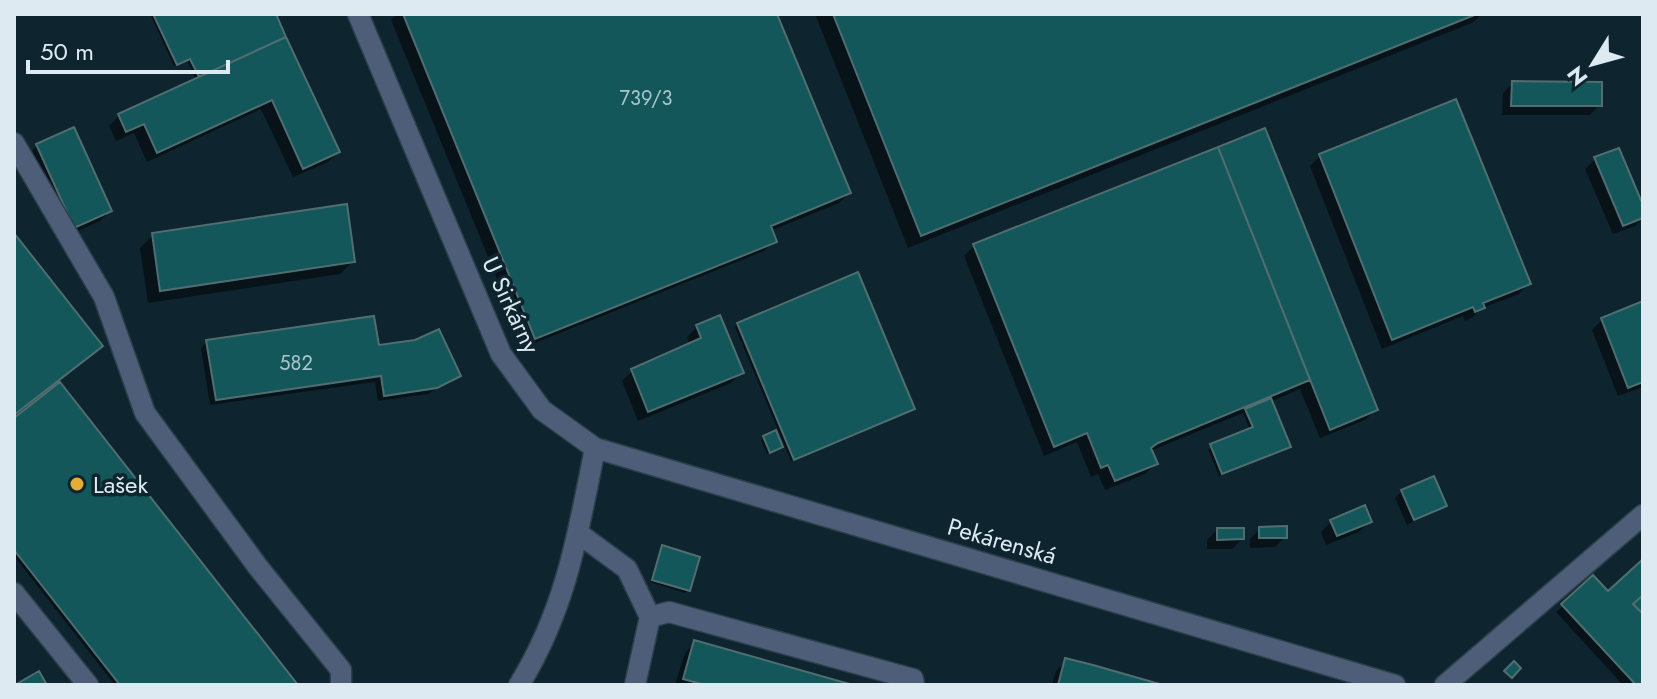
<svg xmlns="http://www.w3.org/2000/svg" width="1657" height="699" font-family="Jost,sans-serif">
	<rect width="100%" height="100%" fill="#0e242f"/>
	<path fill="#0007" d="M150 14H274L338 152 328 162 293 177 261 109 147 162 134 133 116 141 109 126 119 116 196 80 187 60 174 66Z
		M397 14H776L849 193 839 203 770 231 774 241 764 251 525 347 391 20Z
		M815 14H1481L1474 22 908 248Z
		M1513 83 1600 104 1590 115H1502L1503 93Z
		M1264 131 1375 410 1365 420 1320 438 1300 389 1270 402 1288 447 1285 450 1219 476 1208 449 1250 430 1243 413 1150 451 1155 464 1145 474 1105 490 1098 474 1091 477 1077 442 1044 456 964 256 974 246Z
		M37 146 110 211 100 221 64 237 27 156Z
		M1320 156 1529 283 1519 294 1482 308 1473 317 1465 321 1463 316 1382 349 1310 166Z
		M1596 159 1643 210V218L1635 226 1613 234 1585 169Z
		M153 235 353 261 340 274 148 303 140 248Z
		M1643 304V387L1618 396 1592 330 1602 320Z
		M738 324 913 409 791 461 735 327Z
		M697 327 741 372 731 383 638 421 622 381 632 371 690 345 687 337Z
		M207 342 377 348 458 376 428 394 378 401 375 382 210 405 201 348Z
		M14 420 295 685H115L14 556Z
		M764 438 781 447 767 454 761 440Z
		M1402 491 1445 505 1407 525 1395 498Z
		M1331 522H1369L1359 532 1326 545 1321 532Z
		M1260 529 1285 537 1275 547 1250 548V539Z
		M1217 530 1242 539 1232 549H1207V540Z
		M662 548 688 590 685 593 650 582Z
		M1643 562V685H1623L1556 612 1593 578 1608 594Z
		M695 642 846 685H675L685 653Z
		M1066 661 1155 685H1052L1056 671Z"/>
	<path fill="#14575b" stroke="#506e70" stroke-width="2" d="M153 14H276L286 37 199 77 190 59 177 65Z
		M403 14H777L851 193 771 226 777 242 535 339Z
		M833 14H1477L921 236Z
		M286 37 340 152 303 169 272 100 157 153 144 124 126 132 118 114Z
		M1512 81 1602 82V106H1511Z
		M1456 99 1531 284 1483 303 1485 308 1475 312 1473 307 1392 340 1319 154Z
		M74 127 112 211 74 228 36 144Z
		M1265 128 1378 410 1330 430 1218 147Z
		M1218 147 1310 380 1158 443 1151 448 1158 464 1115 481 1108 465 1101 468 1087 433 1054 447 973 244Z
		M1619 148 1643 205V218L1623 226 1594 157Z
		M347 204 355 262 160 291 152 233Z
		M14 233 103 346 14 415Z
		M858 272 915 409 794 460 737 323Z
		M1643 301V382L1628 388 1601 318Z
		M720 315 744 373 648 412 631 369 701 338 696 325Z
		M374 316 379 345 415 340 439 329 461 376 437 388 384 396 381 376 216 400 206 340Z
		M60 382 298 685H120L14 550V418Z
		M1271 398 1291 447 1222 474 1210 444 1253 427 1245 409Z
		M776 430 783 447 770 453 763 436Z
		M1434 476 1447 506 1414 520 1401 490Z
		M1365 505 1372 522 1337 536 1330 520Z
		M1287 526V538H1259V527Z
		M1217 528H1244V539L1217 540Z
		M662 545 700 557 690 591 652 580Z
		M1643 559V595L1633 604 1643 614V685H1636L1561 604 1593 575 1608 591Z
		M1643 595V614L1633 604Z
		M694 640 853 685H705L683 679Z
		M1065 658 1093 665 1163 685H1058Z
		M1514 661 1521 668 1512 678 1504 671Z
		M39 671 47 685H15Z"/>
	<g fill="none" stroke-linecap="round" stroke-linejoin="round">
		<g stroke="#2b404a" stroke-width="23">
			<path id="minor" d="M358 14 501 354 542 410 595 448 1395 685
				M14 143 104 297 145 413 258 567 341 670V685
				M578 533 627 569 650 617 635 685
				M14 593 88 685
				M650 617 669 612 913 679 914 685
				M519 685C566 609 578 534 595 448
				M1445 685 1643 515"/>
		</g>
		<use href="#minor" stroke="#4e5e79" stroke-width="20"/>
	</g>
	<circle fill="#e5ad35" stroke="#0e242f" stroke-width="3" cx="77" cy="484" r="8"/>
	<g text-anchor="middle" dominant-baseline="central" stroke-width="7" stroke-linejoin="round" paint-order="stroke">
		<g font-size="20" fill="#abc5cc">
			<text x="646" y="98">739/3</text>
			<text x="296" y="363">582</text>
		</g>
		<g font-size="24" fill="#ddeaf1" stroke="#0e242f">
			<text transform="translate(511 305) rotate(65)">U Sirkárny</text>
			<text transform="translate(1002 541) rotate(16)">Pekárenská</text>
		</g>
		<g font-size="24" fill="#ddeaf1" stroke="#0e242f" text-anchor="start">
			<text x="93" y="484">Lašek</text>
		</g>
	</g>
	<rect width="1657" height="699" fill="none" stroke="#ddeaf1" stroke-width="32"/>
	<g transform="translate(1593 64) rotate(233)" stroke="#0e242f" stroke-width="6" paint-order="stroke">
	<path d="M0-6L14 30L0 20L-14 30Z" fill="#ddeaf1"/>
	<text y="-12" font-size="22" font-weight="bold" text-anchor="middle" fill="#ddeaf1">N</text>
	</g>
	<path d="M28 60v12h200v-12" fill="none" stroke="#ddeaf1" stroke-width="4"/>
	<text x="40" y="60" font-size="24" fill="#ddeaf1" stroke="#0e242f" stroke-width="6" paint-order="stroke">50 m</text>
</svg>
